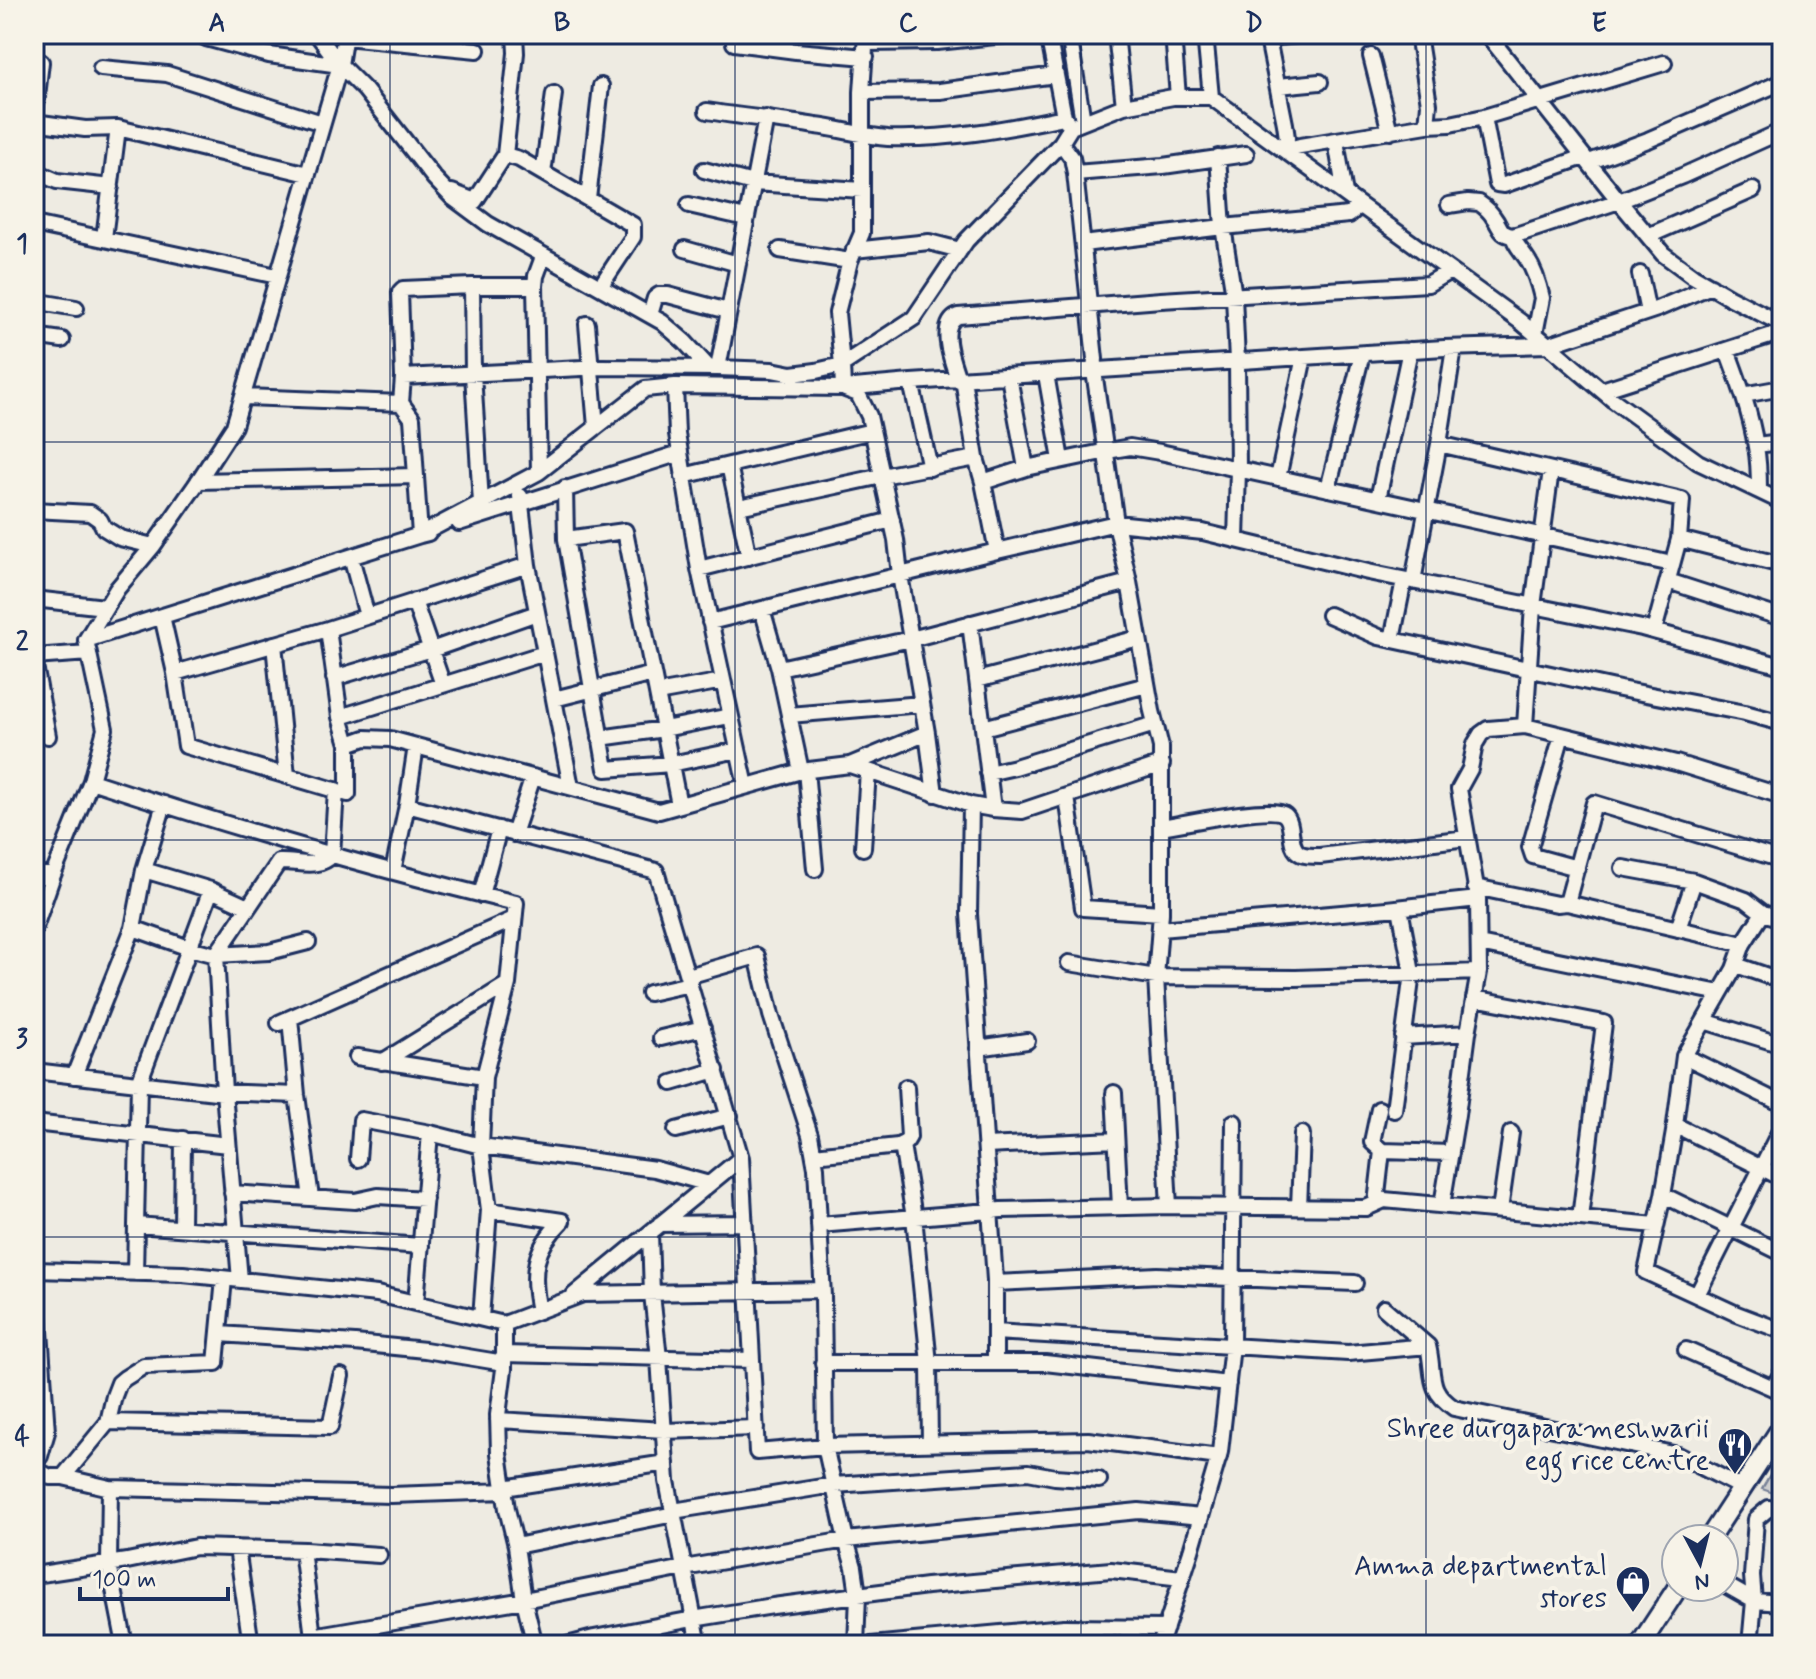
<svg xmlns="http://www.w3.org/2000/svg" width="1816" height="1679" font-family="Mynerve,sans-serif">
	<rect width="100%" height="100%" fill="#eeebe2"/>
	<filter id="ink" filterUnits="userSpaceOnUse"><feTurbulence type="fractalNoise" baseFrequency=".0125" numOctaves="2"/><feDisplacementMap in="SourceGraphic" scale="16" xChannelSelector="R" yChannelSelector="G"/><feConvolveMatrix kernelMatrix="1 2 1 2 8 2 1 2 1" color-interpolation-filters="sRGB"/></filter>
	<g filter="url(#ink)">
		<path fill="#cfcfcf" stroke="#757f96" stroke-width="2" d="M1782 1455V1496L1762 1489Z"/>
		<g fill="none" stroke-linecap="round" stroke-linejoin="round">
			<g stroke="#1b2f5e" stroke-width="20">
				<path id="minor" d="M317 34 340 65 365 90 434 178 453 198 488 224 662 322 685 342 709 368
					M1048 34 1064 117
					M1069 34 1083 121
					M1116 34 1124 106
					M1173 34 1178 97
					M1205 34 1211 97
					M1267 34 1285 124 1287 138 1285 150 1300 146 1427 125 1450 124 1484 117 1664 63
					M1418 34 1429 104 1427 125
					M1487 34 1619 201 1663 254 1693 276 1729 297 1782 324
					M345 37 477 50
					M206 38 269 55 340 65
					M1268 38 1308 34
					M734 43 796 51 866 57
					M867 43 937 42 1015 34
					M1371 56 1390 132
					M101 68 167 74 322 123
					M1278 86 1320 82
					M862 92 940 91 1055 75
					M707 111C743 117 780 120 816 126 840 129 864 136 888 138 947 140 1006 129 1064 117L1071 127
					M1484 117 1497 184 1504 185 1584 157
					M34 122 85 129 118 128 308 174
					M34 122 41 62
					M1336 141 1345 194
					M1061 143 1072 158 1075 173 1095 359 1094 371 1116 523 1129 582 1152 711 1161 747V913L1156 977 1169 1206
					M505 155 519 159 633 225V237L600 287
					M1218 157 1223 227 1234 296 1237 361 1238 469 1236 540
					M1589 162 1648 140 1782 82
					M704 170 753 183 862 190
					M34 171 57 181 111 187
					M543 173 554 94
					M1075 173 1163 166 1246 154
					M452 192 475 201 505 155 516 53 515 34
					M588 199 601 86
					M689 205 746 218
					M1449 205 1468 202 1479 203C1485 207 1490 211 1494 218 1501 227 1499 234 1513 236 1515 245 1522 251 1527 259 1535 271 1539 285 1542 298L1535 334
					M34 224 277 276
					M1513 236 1619 201 1682 176 1782 131
					M1648 236 1753 190
					M104 238 118 128
					M1083 244 1223 227 1349 215 1360 205
					M685 249 738 264
					M780 250 850 261
					M854 250 929 242 960 250
					M1640 274 1648 312
					M472 286 473 374 481 503
					M34 301 76 308
					M650 315 655 298 659 295H668L728 311
					M587 324 596 427
					M34 336 62 340
					M1727 350C1739 382 1751 414 1756 447 1759 462 1759 477 1759 491
					M718 368 766 118
					M1046 374 1061 460
					M403 377 601 367 718 368 772 370 792 374 816 371 842 365 837 313 850 261 862 233V92L866 34
					M1009 377 1026 468
					M958 379C953 363 937 325 958 316L1161 300 1428 284 1450 271
					M963 379 976 458 983 482 997 551
					M911 382 930 468
					M675 386 677 434 699 569 746 786
					M843 388 842 365 914 318 966 241 1061 143 1071 127 1124 106 1173 97H1211L1521 322 1613 400 1698 462 1782 502
					M845 389 858 394 869 416 896 540 900 575 927 733 935 794
					M1602 390 1782 332
					M1743 395 1782 388
					M243 397 401 403
					M1439 444 1682 500 1679 539 1654 631
					M1756 445 1782 442
					M729 465 749 557
					M539 472 535 286 536 276 543 257
					M683 476 872 431
					M1278 478 1304 357
					M198 481 416 476
					M983 482 1026 468 1107 451 1130 447 1160 452 1672 564
					M565 488 566 539 606 769 671 764 738 750
					M1328 489 1362 354
					M520 496 528 565 571 787
					M1378 499 1410 350
					M739 507 882 476 976 458
					M34 510 90 513 100 520 104 528 120 538 153 546
					M459 523 680 453
					M428 533 420 535 412 418 401 403 403 377 400 292 403 289 472 286H535
					M566 539 625 531 679 805
					M1679 539 1782 565
					M351 557 367 616
					M699 569 892 520
					M1413 581 1439 444 1454 348
					M1668 581 1782 618
					M34 599 105 607
					M414 601 443 685
					M762 609 779 668 801 771
					M1329 615 1379 637 1620 689 1745 713 1782 723
					M162 616 175 673 186 746 348 794V744L340 717 328 629
					M710 622 997 551 1116 523 1203 532 1368 572 1642 628 1782 666
					M970 623 993 809
					M86 640 420 535 539 472 645 389 675 386 843 388 911 382 1444 348 1548 345 1657 309 1711 286
					M1392 640 1404 580
					M274 644 287 776
					M431 650 537 613
					M34 657 89 653
					M34 660 48 736
					M779 668 911 639 1129 582
					M175 673 328 629 528 565
					M334 678 431 649
					M977 680 1139 638
					M657 693 723 681
					M554 699 653 674
					M789 715 922 704
					M340 717 545 653
					M1525 726 1533 606 1551 470
					M983 728 1147 685
					M1562 735 1530 847 1533 856 1577 868
					M600 738 664 729 730 716
					M348 744 365 738 390 739 659 811 801 771 850 765 927 733
					M850 765 971 805 993 809 1022 811 1162 764
					M806 770 815 869
					M988 773 1015 767 1155 724
					M91 781C231 827 373 869 516 903L508 984 484 1077 481 1146 489 1210 481 1318
					M1067 797 1083 908 1161 913
					M407 805 656 871 741 1158 757 1452 825 1446 1088 1440 1219 1457
					M971 805 969 914 995 1280V1363
					M1162 827C1181 824 1273 804 1285 815 1295 824 1287 848 1301 854 1306 856 1314 856 1320 856L1467 838
					M514 834 533 777
					M863 848 868 771
					M1623 868 1694 881 1746 900 1763 913 1782 919
					M144 870 211 890 248 907
					M393 871 407 805 416 746
					M34 878 43 875H53
					M1475 887 1557 904 1567 903 1743 944
					M481 895 499 829
					M1567 903 1594 803 1782 860
					M1763 913 1743 944 1734 969 1684 1056 1674 1132 1663 1195 1646 1272 1737 1314 1782 1331
					M133 928 189 948 216 955 269 952 308 942
					M1160 929 1387 909 1478 899
					M1678 929 1694 881
					M34 930 53 875 91 781 105 729 86 640 117 589 153 546 195 486 234 426 340 65 345 34
					M1479 944 1720 993
					M1069 963 1156 977 1296 978 1479 972
					M1736 965 1782 981
					M688 976 757 956 771 1015 810 1135 816 1168 823 1296 825 1446 846 1540 854 1567 858 1595 856 1645
					M649 993 690 984
					M1474 998 1604 1023 1580 1218
					M290 1018 297 1095 311 1198
					M1704 1021 1782 1045
					M279 1023 514 919
					M1403 1037 1468 1033
					M661 1038 703 1028
					M978 1048 1027 1041
					M1684 1056 1782 1104
					M357 1057 484 1077
					M382 1062 508 984
					M34 1071 216 1092 297 1095
					M74 1076 133 928 144 870 164 804
					M672 1083 716 1070
					M1114 1093 1120 1207
					M1379 1109 1372 1142 1382 1151 1451 1153
					M1394 1110 1412 973 1400 908
					M34 1123 228 1145
					M1675 1125 1782 1178
					M676 1130 730 1116
					M902 1145 914 1217 929 1363 930 1444
					M986 1146 1116 1140
					M814 1155 898 1146 906 1142 909 1137 906 1087
					M358 1159 361 1120 430 1133 481 1146 655 1169 709 1184
					M232 1193 355 1201 378 1196 425 1199
					M1663 1195 1782 1253
					M1376 1203 1382 1151
					M1442 1205 1457 1115 1468 1033 1479 972 1478 899 1459 789 1470 769 1475 744 1481 734 1488 729 1525 726 1676 763 1782 796
					M1299 1207 1302 1134
					M489 1210 562 1221
					M1500 1210 1511 1133
					M660 1224 744 1223
					M136 1225 421 1246
					M819 1225 1001 1210 1169 1206 1366 1208 1384 1200 1656 1225
					M182 1228 183 1139
					M650 1233 652 1294 659 1358 667 1481 699 1645
					M34 1270 183 1274 377 1294 504 1324V1369L498 1415 499 1453 507 1509 516 1546 524 1600 535 1645
					M135 1273 139 1083 211 890
					M240 1280 224 1092 216 955 279 862C297 861 319 870 332 855L336 790
					M995 1283 1157 1275 1355 1283
					M574 1295 741 1158
					M1697 1295 1782 1127
					M34 1296 39 1316 47 1432 40 1456 34 1464
					M416 1303 430 1133
					M1384 1308 1428 1346C1435 1375 1426 1389 1454 1408L1678 1455 1743 1488
					M539 1311C531 1274 533 1249 562 1221
					M504 1324 583 1294 822 1290
					M995 1332 1348 1353 1428 1346
					M220 1334 355 1343 425 1350 504 1363
					M1686 1350 1773 1388
					M504 1354 752 1360
					M823 1363H1045L1228 1384
					M1782 1373 1773 1388 1782 1394
					M498 1420 664 1430
					M108 1422 330 1427 341 1376
					M664 1431 756 1428
					M34 1469 50 1477H63L108 1422 114 1396 119 1383 125 1378 144 1366 216 1363 224 1279
					M63 1477 110 1488 391 1495 505 1491
					M110 1488 109 1564 125 1645
					M504 1488 666 1463
					M673 1511 834 1485 1028 1472 1055 1477 1099 1480
					M516 1546 674 1514
					M237 1548 251 1645
					M302 1550 314 1645
					M34 1575 127 1561 196 1547 305 1550 379 1555
					M1724 1584 1754 1601 1782 1603
					M312 1636 524 1600 684 1568 846 1540 1139 1511 1201 1517
					M567 1645 594 1638 693 1619 773 1606 927 1586 1111 1570 1182 1578
					M871 1645 1064 1627 1166 1628
					M1160 1645 1191 1551 1220 1452 1232 1346 1234 1122
					M1750 1645 1754 1601 1752 1576 1756 1519 1769 1508 1782 1511"/>
			</g>
			<g stroke="#1b2f5e" stroke-width="24">
				<path id="major" d="M1709 1539 1782 1427
					M1640 1645 1678 1587"/>
			</g>
			<use href="#minor" stroke="#f7f3e8" stroke-width="14"/>
			<use href="#major" stroke="#f7f3e8" stroke-width="18"/>
		</g>
	</g>
	<path fill="none" stroke="#1b2f5e" stroke-width="2" stroke-opacity="0.55" d="M390 34V1645M735 34V1645M1081 34V1645M1426 34V1645M34 442H1782M34 840H1782M34 1237H1782"/>
	<defs>
		<g id="restaurant-pin" transform="scale(1.8)"><path d="M0 17L-7.5 6A9.5 9.5 0 1 1 7.5 6Z" fill="#1b2f5e" stroke="#f7f3e8"/><path d="M-5-6h1v4h1v-4h1v4h1v-4h1v5L-1.5 .5V6h-2V.5L-5-1ZM5-6V6H3V1.5H1.5Q1.5-4 5-6Z" fill="#fff"/></g>
		<g id="shop-pin" transform="scale(1.8)"><path d="M0 17L-7.5 6A9.5 9.5 0 1 1 7.5 6Z" fill="#1b2f5e" stroke="#f7f3e8"/><path d="M-5-2.5h2.3a2.7 3.5 0 0 1 5.4 0H5L5.5 6h-11ZM-1.5-2.5h3a1.5 2.3 0 0 0-3 0Z" fill="#fff"/></g>
	</defs>
	<g fill-rule="evenodd">
		<use href="#restaurant-pin" x="1735" y="1445"/>
		<use href="#shop-pin" x="1633" y="1583"/>
	</g>
	<g text-anchor="middle" dominant-baseline="central" stroke-width="8" stroke-linejoin="round" paint-order="stroke">
		<g font-size="28" fill="#1b2f5e" stroke="#f7f3e8" text-anchor="end">
			<text x="1709" y="1429">Shree durgaparameshwarii<tspan x="1709" dy="32">egg rice centre</tspan></text>
			<text x="1607" y="1567">Amma departmental<tspan x="1607" dy="32">stores</tspan></text>
		</g>
	</g>
	<rect width="1816" height="1679" fill="none" stroke="#f7f3e8" stroke-width="88"/>
	<g transform="translate(1700 1563) rotate(173)"><circle r="38" fill="#f7f3e8" stroke="#9fa5b1" stroke-width="2"/>
	<path d="M0-6L14 30L0 20L-14 30Z" fill="#1b2f5e"/>
	<text y="-12" font-size="22" font-weight="bold" text-anchor="middle" fill="#1b2f5e">N</text>
	</g>
	<path d="M80 1587v12h148v-12" fill="none" stroke="#1b2f5e" stroke-width="4"/>
	<text x="92" y="1587" font-size="24" fill="#1b2f5e" stroke="#f7f3e8" stroke-width="6" paint-order="stroke">100 m</text>
	<rect x="44" y="44" width="1728" height="1591" fill="none" stroke="#1b2f5e" stroke-width="3"/>
	<g font-size="26" text-anchor="middle" font-weight="bold" fill="#1b2f5e">
		<text x="217" y="31">A</text>
		<text x="562" y="31">B</text>
		<text x="908" y="31">C</text>
		<text x="1254" y="31">D</text>
		<text x="1599" y="31">E</text>
		<text x="22" y="252">1</text>
		<text x="22" y="650">2</text>
		<text x="22" y="1047">3</text>
		<text x="22" y="1445">4</text>
	</g>
</svg>
